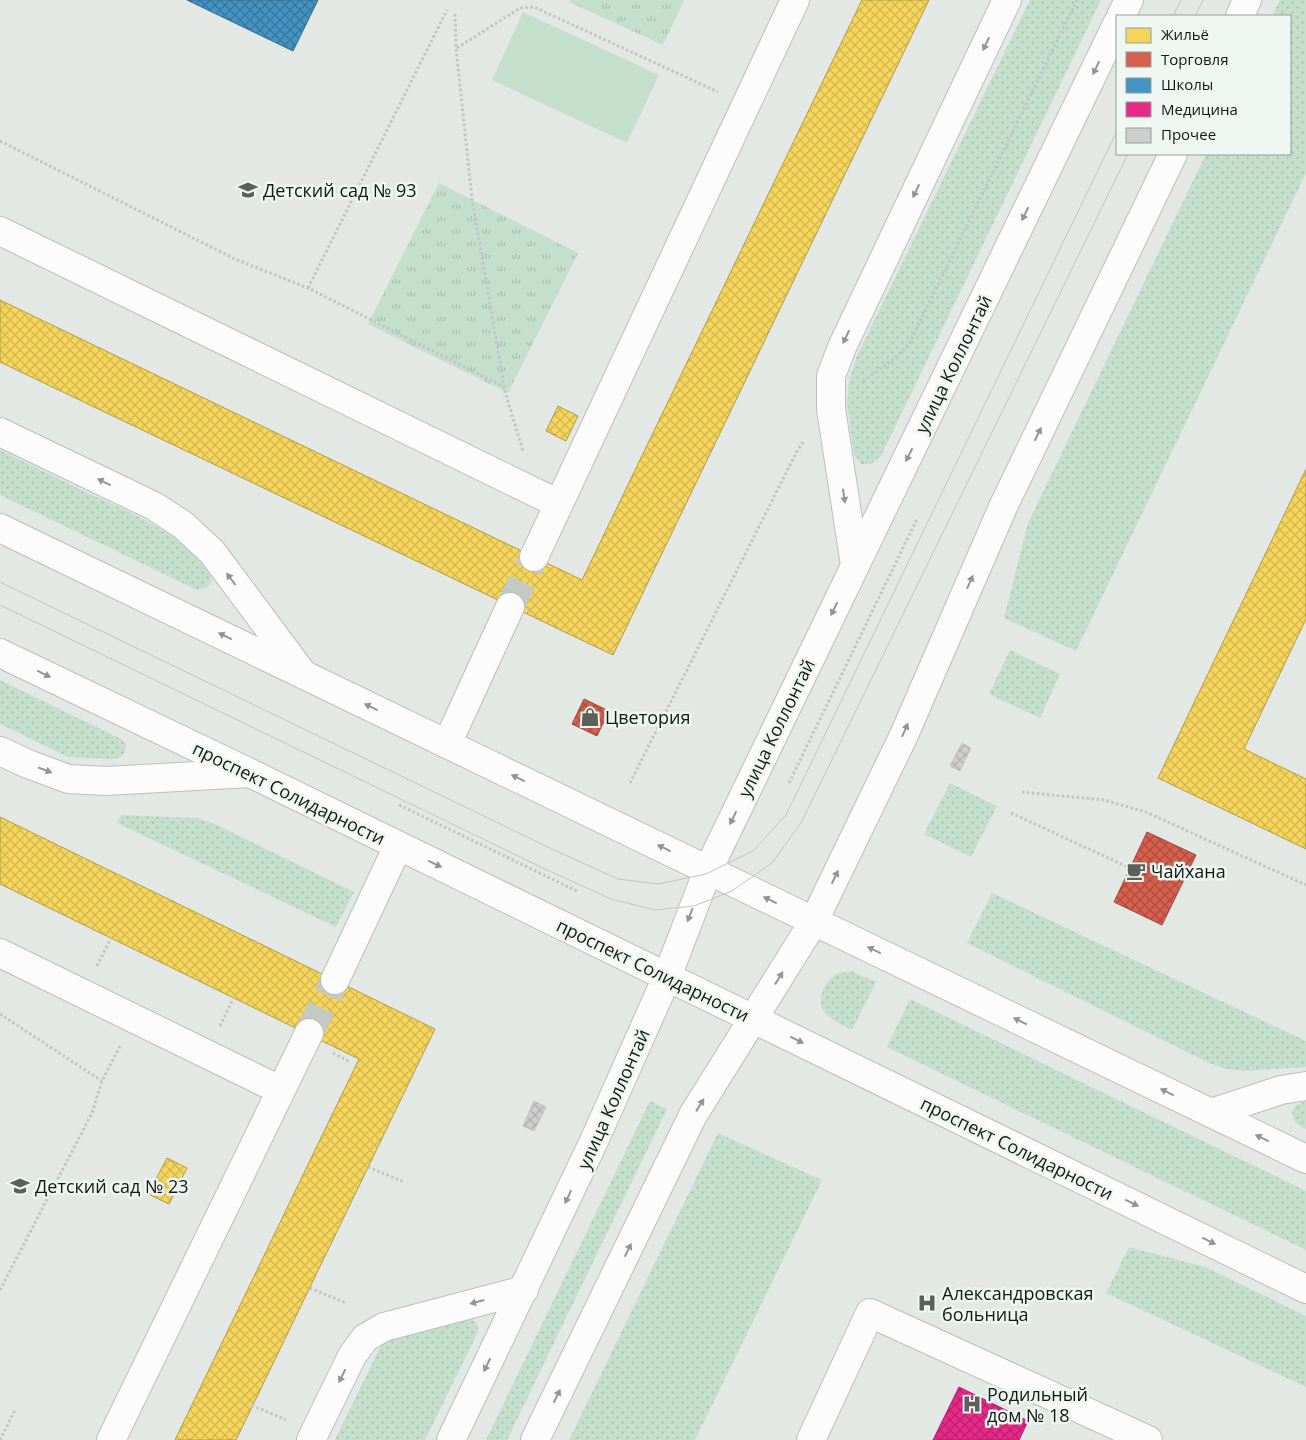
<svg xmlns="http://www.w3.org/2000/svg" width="1306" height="1440" font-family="'Open Sans',sans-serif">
	<defs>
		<pattern id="grass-dots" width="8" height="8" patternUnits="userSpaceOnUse" patternTransform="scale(1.25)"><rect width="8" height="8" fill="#c4dfcc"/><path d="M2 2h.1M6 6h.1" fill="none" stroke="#a8bfae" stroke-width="1.8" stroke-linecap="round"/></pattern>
		<pattern id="park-tufts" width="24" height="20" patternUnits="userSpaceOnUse" patternTransform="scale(1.25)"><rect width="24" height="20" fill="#c4dfcc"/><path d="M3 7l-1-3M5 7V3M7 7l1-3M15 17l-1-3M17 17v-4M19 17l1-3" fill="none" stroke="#a8bfae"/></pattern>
		<pattern id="homes-cross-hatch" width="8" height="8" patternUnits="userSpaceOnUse" patternTransform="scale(1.25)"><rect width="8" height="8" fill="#f6d55c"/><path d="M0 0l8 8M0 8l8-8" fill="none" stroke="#d2b64f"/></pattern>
		<pattern id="shops-cross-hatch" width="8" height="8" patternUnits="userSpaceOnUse" patternTransform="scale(1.25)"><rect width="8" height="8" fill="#d6604d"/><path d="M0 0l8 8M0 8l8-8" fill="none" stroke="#ac4e3f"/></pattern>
		<pattern id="schools-cross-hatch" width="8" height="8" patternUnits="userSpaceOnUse" patternTransform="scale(1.25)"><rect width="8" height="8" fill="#4393c3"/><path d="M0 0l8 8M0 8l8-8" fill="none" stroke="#37779d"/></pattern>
		<pattern id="health-cross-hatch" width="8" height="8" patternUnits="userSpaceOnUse" patternTransform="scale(1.25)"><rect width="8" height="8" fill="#e7298a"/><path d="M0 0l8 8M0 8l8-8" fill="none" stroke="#ba2270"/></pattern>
		<pattern id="building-cross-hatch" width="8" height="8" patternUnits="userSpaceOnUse" patternTransform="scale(1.25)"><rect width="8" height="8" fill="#cdcecd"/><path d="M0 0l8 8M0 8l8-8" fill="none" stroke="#afb0af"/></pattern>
	</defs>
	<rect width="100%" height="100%" fill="#e3e8e4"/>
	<path fill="url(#grass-dots)" d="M1030 0H1101L881 456 871 464H861L854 455 847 404 849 381 857 356Z
		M1280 0H1306V173L1076 651 1004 618 1028 523 1206 154H1290V16H1272Z
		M0 450C29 464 57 478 86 492 124 510 196 538 212 580 209 587 206 589 197 590L0 495Z
		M1010 650 1060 674 1040 718 989 694Z
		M0 680 121 739 126 744C126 753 123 756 115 759L68 757 0 724Z
		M950 783 997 806 971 857 924 834Z
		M121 815 197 818 215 824 354 892 336 927 117 823Z
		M992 893 1306 1041V1067L1242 1071 1226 1069 1209 1063 967 943Z
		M851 971 876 982 852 1030C842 1025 830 1020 823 1010 816 997 827 978 839 973 843 972 848 972 851 971Z
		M910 999 1306 1191V1250L887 1047Z
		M650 1101 667 1109 507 1440H486Z
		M1306 1101V1129C1297 1125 1293 1121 1292 1112L1296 1105Z
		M718 1133 822 1180 695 1440H569Z
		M1129 1247 1205 1267 1306 1316V1387L1106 1293Z
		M470 1319 476 1322 478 1328 477 1334 425 1440H335L382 1343 396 1333Z"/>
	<path fill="url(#park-tufts)" d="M570 0H684L663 45 569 2Z
		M439 183 578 253 508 393 368 324Z"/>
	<path fill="#c4dfcc" d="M523 12 659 75 627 143 492 80Z"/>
	<path fill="url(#homes-cross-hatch)" stroke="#b29c47" d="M862 0H929L613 655 0 362V300L582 580Z
		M558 406 578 416 566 441 546 431Z
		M1306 469V619L1244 749 1306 779V849L1158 778Z
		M0 817 435 1029 236 1440H175L359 1059 0 884Z
		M167 1158 187 1168 169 1204 148 1194Z"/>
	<path fill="url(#shops-cross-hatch)" stroke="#9c4a3c" d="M584 699 609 711 597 736 572 724Z
		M1147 832 1196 855 1162 925 1114 902Z"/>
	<path fill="url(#schools-cross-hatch)" stroke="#356e8f" d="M187 0H318L293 51Z"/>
	<path fill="url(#health-cross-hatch)" stroke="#a82467" d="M959 1387 1028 1421 1019 1440H933Z"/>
	<path fill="url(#building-cross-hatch)" stroke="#c3c4c3" d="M962 743 971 748 960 771 950 766Z
		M534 1101 546 1107 534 1131 523 1126Z"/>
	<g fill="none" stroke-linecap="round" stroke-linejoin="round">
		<path stroke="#c4c9c5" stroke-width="28" stroke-dasharray="28 14" stroke-linecap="butt" d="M510 607 534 557
			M309 1033 335 980"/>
		<g stroke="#bbbfbc" stroke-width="30">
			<path id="minor" d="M0 231 559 504
				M0 432 154 506 183 525 212 552 303 674
				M534 557 795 0
				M855 565 831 409V376L842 347 1007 0
				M447 744 510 607
				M0 751 28 764 68 779 106 781 250 773
				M0 953 280 1090
				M335 980 398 846
				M1211 1113 1281 1090 1306 1086
				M111 1440 309 1033
				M311 1440 352 1356 365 1338 384 1327 524 1290
				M451 1440 594 1141 667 977
				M535 1440 693 1115 753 1019
				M811 1440 870 1313 1148 1440"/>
		</g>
		<g stroke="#bbbfbc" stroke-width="30">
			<path id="major" d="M1121 16 1129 0
				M1240 16 1247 0
				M0 528 1306 1159
				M0 653 250 773 1306 1289
				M667 977 708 870 1117 24
				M753 1019 814 921 904 735 1003 507 1173 154"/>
		</g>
		<path stroke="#c3c5c4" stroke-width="3" stroke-dasharray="2.5 2.5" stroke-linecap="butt" d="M455 14 456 48 472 199 505 392 523 451
			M457 48 520 8 534 7 718 92
			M0 141 237 260 308 288 504 387
			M308 288 447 10
			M863 381 895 358 909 344 1077 0
			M630 783 797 451 803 442
			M789 783 917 519
			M1022 792 1104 800 1146 812 1306 885
			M399 805 579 892
			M1011 813 1130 868
			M97 966 111 938
			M0 1014 102 1081
			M220 1026 234 997
			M333 1053 350 1062
			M368 1167 404 1182
			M310 1288 346 1303
			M0 1290 92 1113 102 1081 120 1046
			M252 1405 286 1420
			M0 1440 15 1410"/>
		<use href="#minor" stroke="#fbfcfb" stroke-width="28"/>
		<use href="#major" stroke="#fbfcfb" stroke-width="28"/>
		<path stroke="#c4c4c4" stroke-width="1" d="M1173 16 1181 0
			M1195 16 1203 0
			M0 582 554 850 618 879 658 884 706 874 753 851 786 815 1117 131
			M0 605 545 869 611 899 655 910 694 906 732 891 772 863 801 823 1128 154"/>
	</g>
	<defs><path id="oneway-solid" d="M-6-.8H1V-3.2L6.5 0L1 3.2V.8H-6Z" transform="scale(1.25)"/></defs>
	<g fill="#939594">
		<use href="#oneway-solid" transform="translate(986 44) rotate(115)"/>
		<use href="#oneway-solid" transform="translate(1096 68) rotate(116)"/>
		<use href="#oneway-solid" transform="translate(916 191) rotate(115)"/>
		<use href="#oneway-solid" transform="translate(1025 214) rotate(116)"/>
		<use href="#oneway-solid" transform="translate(846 337) rotate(115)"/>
		<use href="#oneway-solid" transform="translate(1038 434) rotate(-64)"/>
		<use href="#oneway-solid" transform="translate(909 455) rotate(116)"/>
		<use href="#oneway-solid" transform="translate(104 482) rotate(-154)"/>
		<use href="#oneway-solid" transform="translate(844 496) rotate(81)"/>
		<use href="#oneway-solid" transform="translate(231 579) rotate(-127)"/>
		<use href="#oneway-solid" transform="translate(970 582) rotate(-66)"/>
		<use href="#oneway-solid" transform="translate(834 609) rotate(116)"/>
		<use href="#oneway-solid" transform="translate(225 636) rotate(-154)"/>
		<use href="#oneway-solid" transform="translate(44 674) rotate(26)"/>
		<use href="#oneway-solid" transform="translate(371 707) rotate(-154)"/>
		<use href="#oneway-solid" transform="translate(905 730) rotate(-66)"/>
		<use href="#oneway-solid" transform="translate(45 770) rotate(21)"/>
		<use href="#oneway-solid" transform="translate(518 778) rotate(-154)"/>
		<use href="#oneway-solid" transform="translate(733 818) rotate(116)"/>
		<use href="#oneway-solid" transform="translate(664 848) rotate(-154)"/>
		<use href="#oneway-solid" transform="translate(435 864) rotate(26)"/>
		<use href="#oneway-solid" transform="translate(835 877) rotate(-64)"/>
		<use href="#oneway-solid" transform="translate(770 900) rotate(-154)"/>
		<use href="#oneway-solid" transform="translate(690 915) rotate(111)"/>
		<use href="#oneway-solid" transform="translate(874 950) rotate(-154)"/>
		<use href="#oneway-solid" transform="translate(779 978) rotate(-58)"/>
		<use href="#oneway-solid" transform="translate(1020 1021) rotate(-154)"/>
		<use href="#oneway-solid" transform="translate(797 1040) rotate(26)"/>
		<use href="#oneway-solid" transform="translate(1167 1092) rotate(-154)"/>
		<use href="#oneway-solid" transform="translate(700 1105) rotate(-58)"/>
		<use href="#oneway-solid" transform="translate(1262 1138) rotate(-154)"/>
		<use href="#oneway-solid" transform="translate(568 1197) rotate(115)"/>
		<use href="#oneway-solid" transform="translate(1132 1203) rotate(26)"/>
		<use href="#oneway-solid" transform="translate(1209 1241) rotate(26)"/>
		<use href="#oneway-solid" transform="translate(628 1250) rotate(-64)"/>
		<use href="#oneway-solid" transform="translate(477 1302) rotate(165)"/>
		<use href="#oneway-solid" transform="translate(487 1365) rotate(116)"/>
		<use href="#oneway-solid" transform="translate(342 1376) rotate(116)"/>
		<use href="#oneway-solid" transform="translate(557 1396) rotate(-64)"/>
	</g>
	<defs>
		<g id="school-bare" transform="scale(1.5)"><path d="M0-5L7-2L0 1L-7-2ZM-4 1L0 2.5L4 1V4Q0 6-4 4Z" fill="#5c605d" stroke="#eef7f1" stroke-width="2.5" paint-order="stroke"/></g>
		<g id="shop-bare" transform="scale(1.5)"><path d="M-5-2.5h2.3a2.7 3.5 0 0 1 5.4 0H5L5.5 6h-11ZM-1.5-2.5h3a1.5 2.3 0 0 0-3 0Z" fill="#5c605d" stroke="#eef7f1" stroke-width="2.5" paint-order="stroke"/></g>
		<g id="cafe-bare" transform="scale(1.5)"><path d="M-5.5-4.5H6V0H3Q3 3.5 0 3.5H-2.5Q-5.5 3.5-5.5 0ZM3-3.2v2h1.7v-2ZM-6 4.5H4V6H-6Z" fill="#5c605d" stroke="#eef7f1" stroke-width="2.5" paint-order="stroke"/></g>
		<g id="hospital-bare" transform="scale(1.5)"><path d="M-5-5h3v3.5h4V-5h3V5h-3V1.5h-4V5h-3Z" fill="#5c605d" stroke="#eef7f1" stroke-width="2.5" paint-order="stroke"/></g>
	</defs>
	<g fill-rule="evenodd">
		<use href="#school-bare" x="248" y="190"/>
		<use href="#shop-bare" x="590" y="717"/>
		<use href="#cafe-bare" x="1136" y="871"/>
		<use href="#school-bare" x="20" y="1186"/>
		<use href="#hospital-bare" x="927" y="1303"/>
		<use href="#hospital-bare" x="972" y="1404"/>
	</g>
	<g text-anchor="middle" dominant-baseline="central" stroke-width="5" stroke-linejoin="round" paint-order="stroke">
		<g font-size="18" fill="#141715" stroke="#eef7f1" text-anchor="start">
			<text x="263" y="190">Детский сад № 93</text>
			<text x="605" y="717">Цветория</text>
			<text x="1151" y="871">Чайхана</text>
			<text x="35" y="1186">Детский сад № 23</text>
			<text x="942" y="1293">Александровская<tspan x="942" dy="21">больница</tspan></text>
			<text x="987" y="1394">Родильный<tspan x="987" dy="21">дом № 18</tspan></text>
		</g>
		<g font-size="18" fill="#141715" stroke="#eef7f1">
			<text transform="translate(953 364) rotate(-64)">улица Коллонтай</text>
			<text transform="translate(776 728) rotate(-64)">улица Коллонтай</text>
			<text transform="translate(289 793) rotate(26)">проспект Солидарности</text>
			<text transform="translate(653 970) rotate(26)">проспект Солидарности</text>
			<text transform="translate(613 1099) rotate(-66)">улица Коллонтай</text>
			<text transform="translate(1017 1148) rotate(26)">проспект Солидарности</text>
		</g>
	</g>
	<rect x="1116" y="15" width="175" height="140" fill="#eef7f1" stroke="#979d99"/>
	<rect x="1126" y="28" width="25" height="15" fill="#f6d55c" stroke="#979d99"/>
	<text x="1161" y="40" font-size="15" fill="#141715">Жильё</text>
	<rect x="1126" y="52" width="25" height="15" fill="#d6604d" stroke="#979d99"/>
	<text x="1161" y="65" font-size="15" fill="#141715">Торговля</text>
	<rect x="1126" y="78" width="25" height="15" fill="#4393c3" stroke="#979d99"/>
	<text x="1161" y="90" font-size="15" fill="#141715">Школы</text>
	<rect x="1126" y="102" width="25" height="15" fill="#e7298a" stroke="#979d99"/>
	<text x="1161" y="115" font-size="15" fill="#141715">Медицина</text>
	<rect x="1126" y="128" width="25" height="15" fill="#cdcecd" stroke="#979d99"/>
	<text x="1161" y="140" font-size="15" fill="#141715">Прочее</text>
</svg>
